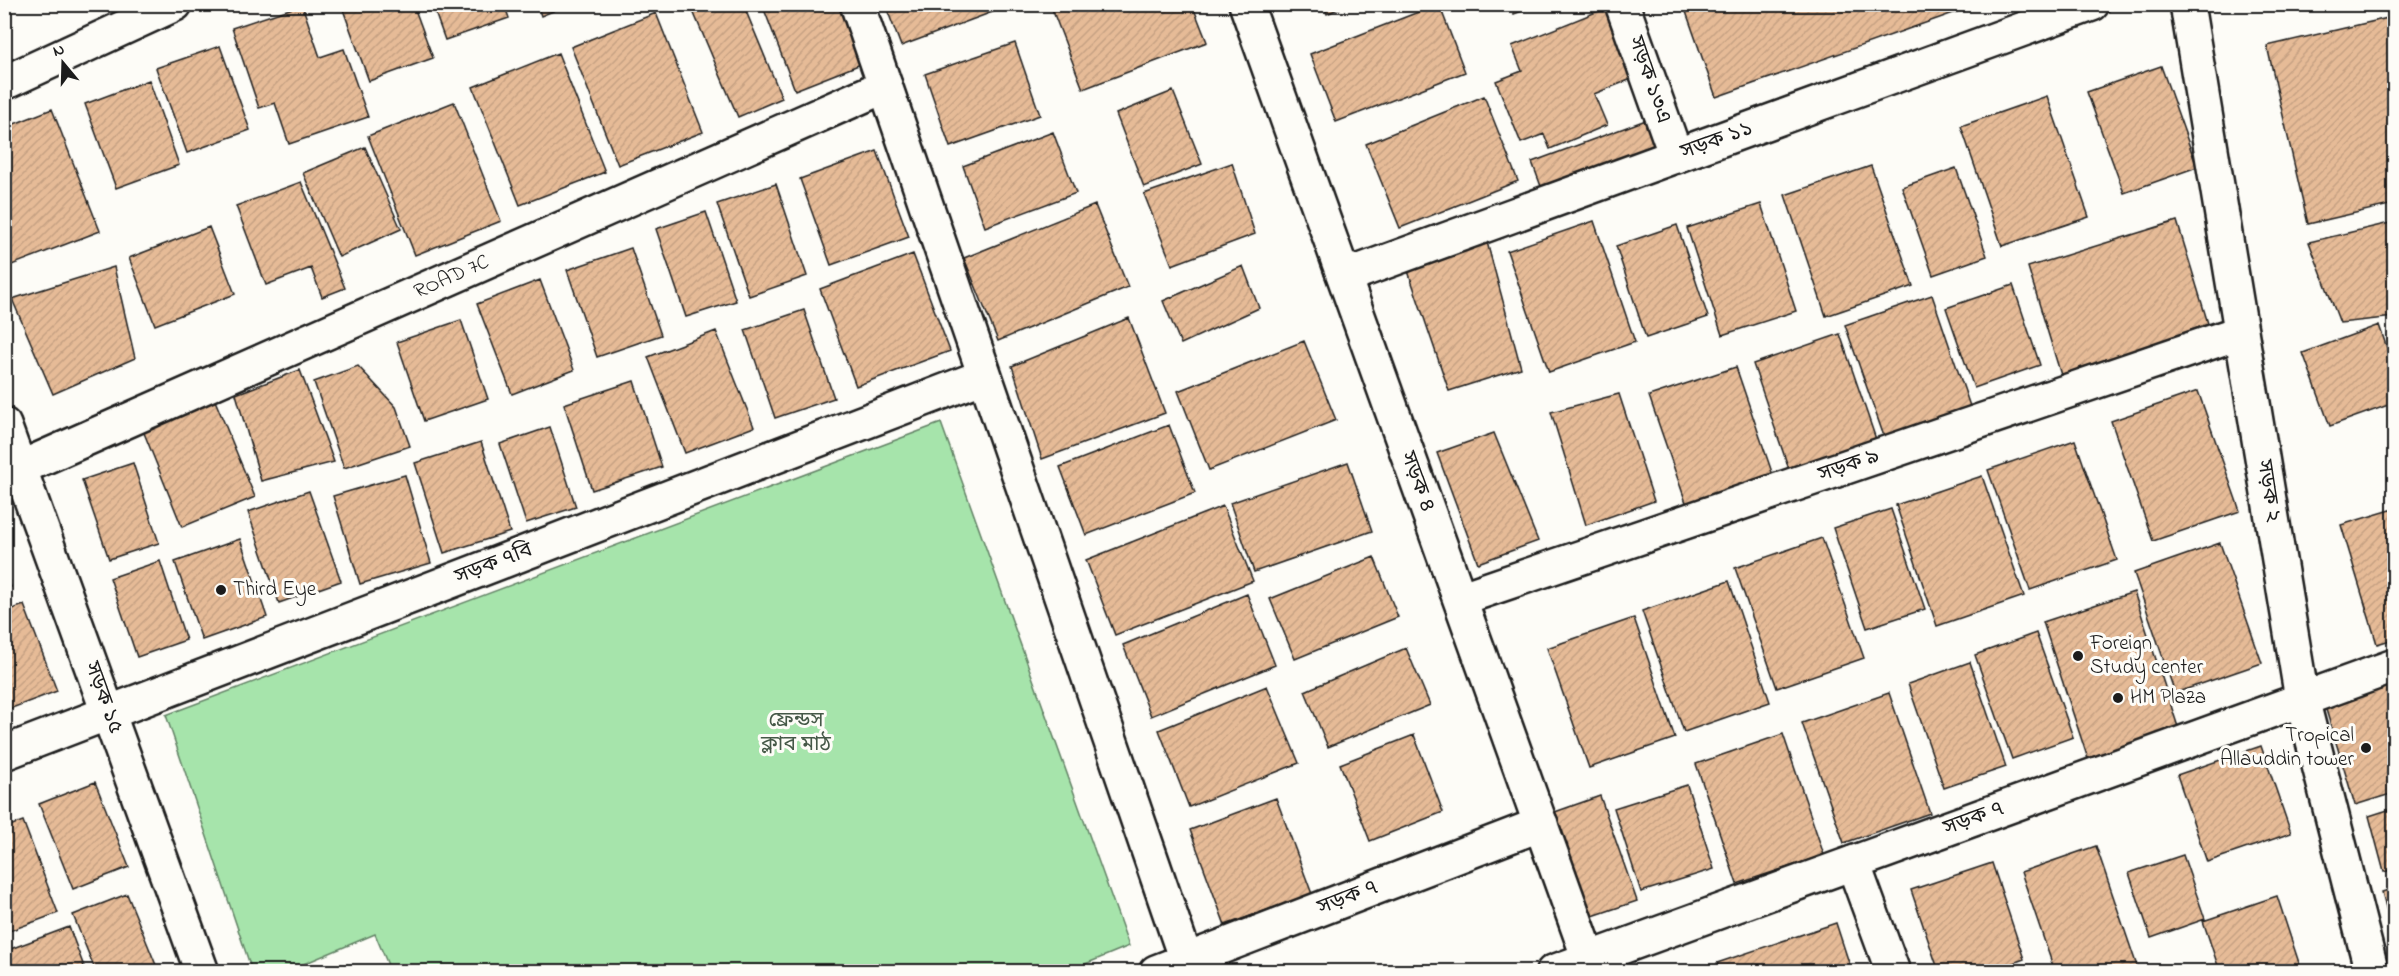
<svg xmlns="http://www.w3.org/2000/svg" width="2399" height="976" font-family="'Indie Flower','Noto Sans Bengali',sans-serif">
	<defs>
		<pattern id="building-hatch" width="6" height="6" patternUnits="userSpaceOnUse" patternTransform="scale(1.5)"><rect width="6" height="6" fill="#e6bb97"/><path d="M-1 1l2-2M0 6l6-6M5 7l2-2" fill="none" stroke="#c5a082"/></pattern>
	</defs>
	<rect width="100%" height="100%" fill="#fdfcf7"/>
	<filter id="ink" filterUnits="userSpaceOnUse"><feTurbulence type="fractalNoise" baseFrequency=".0167" numOctaves="2"/><feDisplacementMap in="SourceGraphic" scale="12" xChannelSelector="R" yChannelSelector="G"/><feConvolveMatrix kernelMatrix="1 2 1 2 8 2 1 2 1" color-interpolation-filters="sRGB"/></filter>
	<g filter="url(#ink)">
		<path fill="#a6e4ab" stroke="#618064" stroke-width="1.5" d="M941 423 1129 946 1066 972H391L375 934 287 971H252L166 715Z"/>
		<path fill="url(#building-hatch)" stroke="#1c1c1c" stroke-width="1.5" d="M341 4H413L433 58 369 81Z
			M432 4H504L509 18 445 40Z
			M537 4H570L541 16Z
			M690 4H743L782 98 738 117Z
			M762 4H838L861 64 795 90Z
			M885 4H1014L901 46Z
			M1063 4H1192L1207 42 1083 89 1052 9Z
			M1323 4H1348L1327 14Z
			M1439 4 1465 72 1336 122 1310 54Z
			M1511 4H1541L1514 14Z
			M1687 4H1979L1716 97 1684 6Z
			M302 5 320 57 344 49 368 117 289 144 275 103 259 108 232 28Z
			M1606 8 1634 78 1594 94 1607 125 1550 149 1544 134 1521 143 1496 81 1522 71 1512 46Z
			M656 13 703 132 618 165 571 47Z
			M2388 18 2394 44V204L2308 224 2267 46Z
			M1015 43 1040 115 950 147 925 74Z
			M220 46 250 130 187 153 156 68Z
			M558 53 605 172 520 205 473 87Z
			M2161 66 2197 167 2124 193 2087 92Z
			M149 80 179 165 116 188 85 104Z
			M1173 91 1202 164 1144 187 1116 114Z
			M1484 96 1518 181 1400 228 1366 144Z
			M2047 96 2089 217 2002 246 1961 126Z
			M454 102 501 221 415 255 368 136Z
			M52 109 100 231 4 268V128Z
			M1654 117 1664 145 1542 189 1532 162Z
			M1053 132 1076 193 985 227 963 166Z
			M365 147 401 229 339 257 303 173Z
			M877 151 909 237 831 265 800 179Z
			M1232 163 1255 234 1172 265 1144 194Z
			M1871 166 1913 286 1826 316 1785 195Z
			M1956 168 1987 256 1933 275 1902 187Z
			M301 182 345 288 322 297 311 268 266 285 236 206Z
			M776 184 807 276 749 296 717 204Z
			M1761 204 1796 311 1722 335 1687 228Z
			M1095 205 1128 287 998 341 964 258Z
			M706 212 736 301 686 317 656 229Z
			M1594 221 1635 342 1549 372 1507 251Z
			M2177 221 2213 340 2064 385 2028 267Z
			M2394 222V317L2340 323 2309 242Z
			M1677 225 1708 317 1646 338 1616 246Z
			M209 227 235 294 155 325 129 258Z
			M1487 242 1521 368 1449 391 1408 271Z
			M631 248 661 335 597 357 567 270Z
			M913 254 950 351 856 386 820 289Z
			M1243 266 1259 308 1181 344 1163 301Z
			M114 267 135 358 53 394 12 299Z
			M540 280 574 370 512 394 477 304Z
			M2013 285 2040 365 1974 388 1946 308Z
			M1932 295 1973 415 1887 445 1845 325Z
			M804 310 834 398 775 418 745 330Z
			M1129 318 1165 413 1042 459 1012 366Z
			M461 320 488 399 424 421 397 342Z
			M2379 325 2394 368V403L2330 426 2303 353Z
			M716 331 754 427 685 453 648 357Z
			M1840 334 1881 454 1794 484 1753 364Z
			M1304 341 1336 420 1209 470 1178 391Z
			M358 366 396 407 410 446 344 468 314 382Z
			M1736 367 1777 487 1691 517 1649 396Z
			M300 370 334 462 261 481 236 394Z
			M634 381 662 467 592 490 564 404Z
			M2198 391 2240 511 2153 541 2111 421Z
			M1619 394 1654 501 1586 525 1551 412Z
			M214 398 255 497 182 527 142 428Z
			M1169 425 1195 493 1086 535 1060 467Z
			M550 427 576 507 526 523 500 444Z
			M1494 433 1538 541 1478 563 1437 453Z
			M2075 440 2117 560 2030 590 1988 470Z
			M481 442 510 532 444 553 415 463Z
			M1348 462 1372 531 1254 572 1230 503Z
			M133 463 159 543 109 559 82 480Z
			M405 475 431 563 360 584 333 496Z
			M1982 476 2024 596 1937 626 1896 505Z
			M309 491 341 581 279 603 248 512Z
			M1223 506 1253 581 1115 635 1086 560Z
			M1891 509 1925 609 1867 628 1833 528Z
			M2394 509V639L2377 644 2341 525Z
			M1822 538 1864 658 1777 688 1735 568Z
			M240 539 267 617 202 640 175 562Z
			M2220 543 2262 663 2175 693 2134 573Z
			M1374 557 1398 617 1295 659 1270 599Z
			M160 561 186 640 137 657 110 578Z
			M4 567 11 587 4 589Z
			M1729 581 1770 702 1684 732 1642 611Z
			M2134 592 2179 730 2088 759 2043 622Z
			M1247 594 1275 665 1151 716 1123 645Z
			M24 605 57 691 4 711V612Z
			M1634 618 1675 738 1589 768 1547 648Z
			M2036 633 2073 737 2012 759 1975 655Z
			M1406 648 1430 705 1328 747 1305 691Z
			M1970 662 2006 767 1944 788 1908 684Z
			M2394 682V793L2355 805 2324 703Z
			M1267 686 1299 763 1189 807 1159 730Z
			M1889 693 1930 813 1844 843 1802 723Z
			M1783 734 1824 855 1737 884 1696 764Z
			M1414 735 1443 812 1370 841 1340 764Z
			M2261 746 2291 833 2207 862 2177 775Z
			M95 782 129 867 73 889 39 804Z
			M1687 785 1714 869 1641 892 1614 808Z
			M1600 796 1637 901 1575 922 1538 818Z
			M1276 798 1312 894 1225 925 1190 830Z
			M2394 808V869L2384 872 2369 816Z
			M23 821 58 913 4 933V828Z
			M2096 846 2139 972H2055L2021 872Z
			M2183 855 2205 919 2151 938 2129 873Z
			M1992 863 2024 959 1989 972H1939L1911 890Z
			M2394 888V938L2382 892Z
			M127 894 156 965 139 972H96L73 915Z
			M2277 896 2302 972H2220L2203 921Z
			M1836 923 1852 972H1720L1717 963Z
			M69 927 86 972H12L5 951Z"/>
		<g fill="none" stroke-linecap="round" stroke-linejoin="round">
			<g stroke="#1c1c1c" stroke-width="38">
				<g id="minor">
					<path d="M857 4 1186 960"/>
					<path d="M1246 4 1589 959"/>
					<path d="M1622 4 1676 156"/>
					<path d="M4 83 175 4"/>
					<path d="M1342 271H1360L2092 4"/>
					<path d="M4 425 202 972"/>
					<path id="s1" d="M20 468 885 86"/>
					<path d="M1457 591 1468 596 2241 332"/>
					<path d="M2302 699 2372 972"/>
					<path d="M4 753 984 376"/>
					<path d="M1853 863 1893 972"/>
					<path d="M1156 972 1541 824"/>
					<path d="M1553 972 2394 666"/>
				</g>
			</g>
			<g stroke="#1c1c1c" stroke-width="38">
				<path id="tertiary" d="M2187 4 2302 699"/>
			</g>
			<use href="#minor" stroke="#fdfcf7" stroke-width="33"/>
			<use href="#tertiary" stroke="#fdfcf7" stroke-width="33"/>
		</g>
	</g>
	<g fill="#1c1c1c" stroke="#fdfcf7" stroke-width="2">
		<circle cx="221" cy="590" r="6"/>
		<circle cx="2078" cy="656" r="6"/>
		<circle cx="2118" cy="698" r="6"/>
		<circle cx="2366" cy="748" r="6"/>
	</g>
	<g text-anchor="middle" dominant-baseline="central" stroke-width="6" stroke-linejoin="round" paint-order="stroke">
		<g font-size="21" fill="#1c1c1c" stroke="#fdfcf7">
			<text transform="translate(1649 80) rotate(71)">সড়ক ১৩এ</text>
			<text transform="translate(1717 141) rotate(-20)">সড়ক ১১</text>
			<text stroke="none"><textPath href="#s1" startOffset="472">ROAD 7C</textPath></text>
			<text transform="translate(1849 466) rotate(-19)">সড়ক ৯</text>
			<text transform="translate(1417 482) rotate(70)">সড়ক ৪</text>
			<text transform="translate(2268 491) rotate(81)">সড়ক ২</text>
			<text transform="translate(494 564) rotate(-21)">সড়ক ৭বি</text>
			<text transform="translate(103 698) rotate(70)">সড়ক ১৫</text>
			<text transform="translate(1974 819) rotate(-20)">সড়ক ৭</text>
			<text transform="translate(1348 898) rotate(-21)">সড়ক ৭</text>
		</g>
		<g font-size="21" fill="#1c1c1c" stroke="#fdfcf7" text-anchor="start">
			<text x="233" y="590">Third Eye</text>
			<text x="2090" y="644">Foreign<tspan x="2090" dy="24">Study center</tspan></text>
			<text x="2130" y="698">HM Plaza</text>
			<text x="2354" y="736" text-anchor="end">Tropical<tspan x="2354" dy="24">Allauddin tower</tspan></text>
		</g>
		<g font-size="21" fill="#455847" stroke="#fdfcf7">
			<text x="796" y="721">ফ্রেন্ডস<tspan x="796" dy="24">ক্লাব মাঠ</tspan></text>
		</g>
	</g>
	<rect width="2399" height="976" fill="none" stroke="#fdfcf7" stroke-width="24"/>
	<rect x="12" y="12" width="2375" height="952" fill="none" stroke="#1c1c1c" stroke-width="2" filter="url(#ink)"/>
	<g transform="translate(63 63) rotate(341)" stroke="#fdfcf7" stroke-width="4.5" paint-order="stroke">
	<path d="M0-4.5L10 22L0 15L-10 22Z" fill="#1c1c1c"/>
	<text y="-9" font-size="16" font-weight="bold" text-anchor="middle" fill="#1c1c1c">N</text>
	</g>
</svg>
